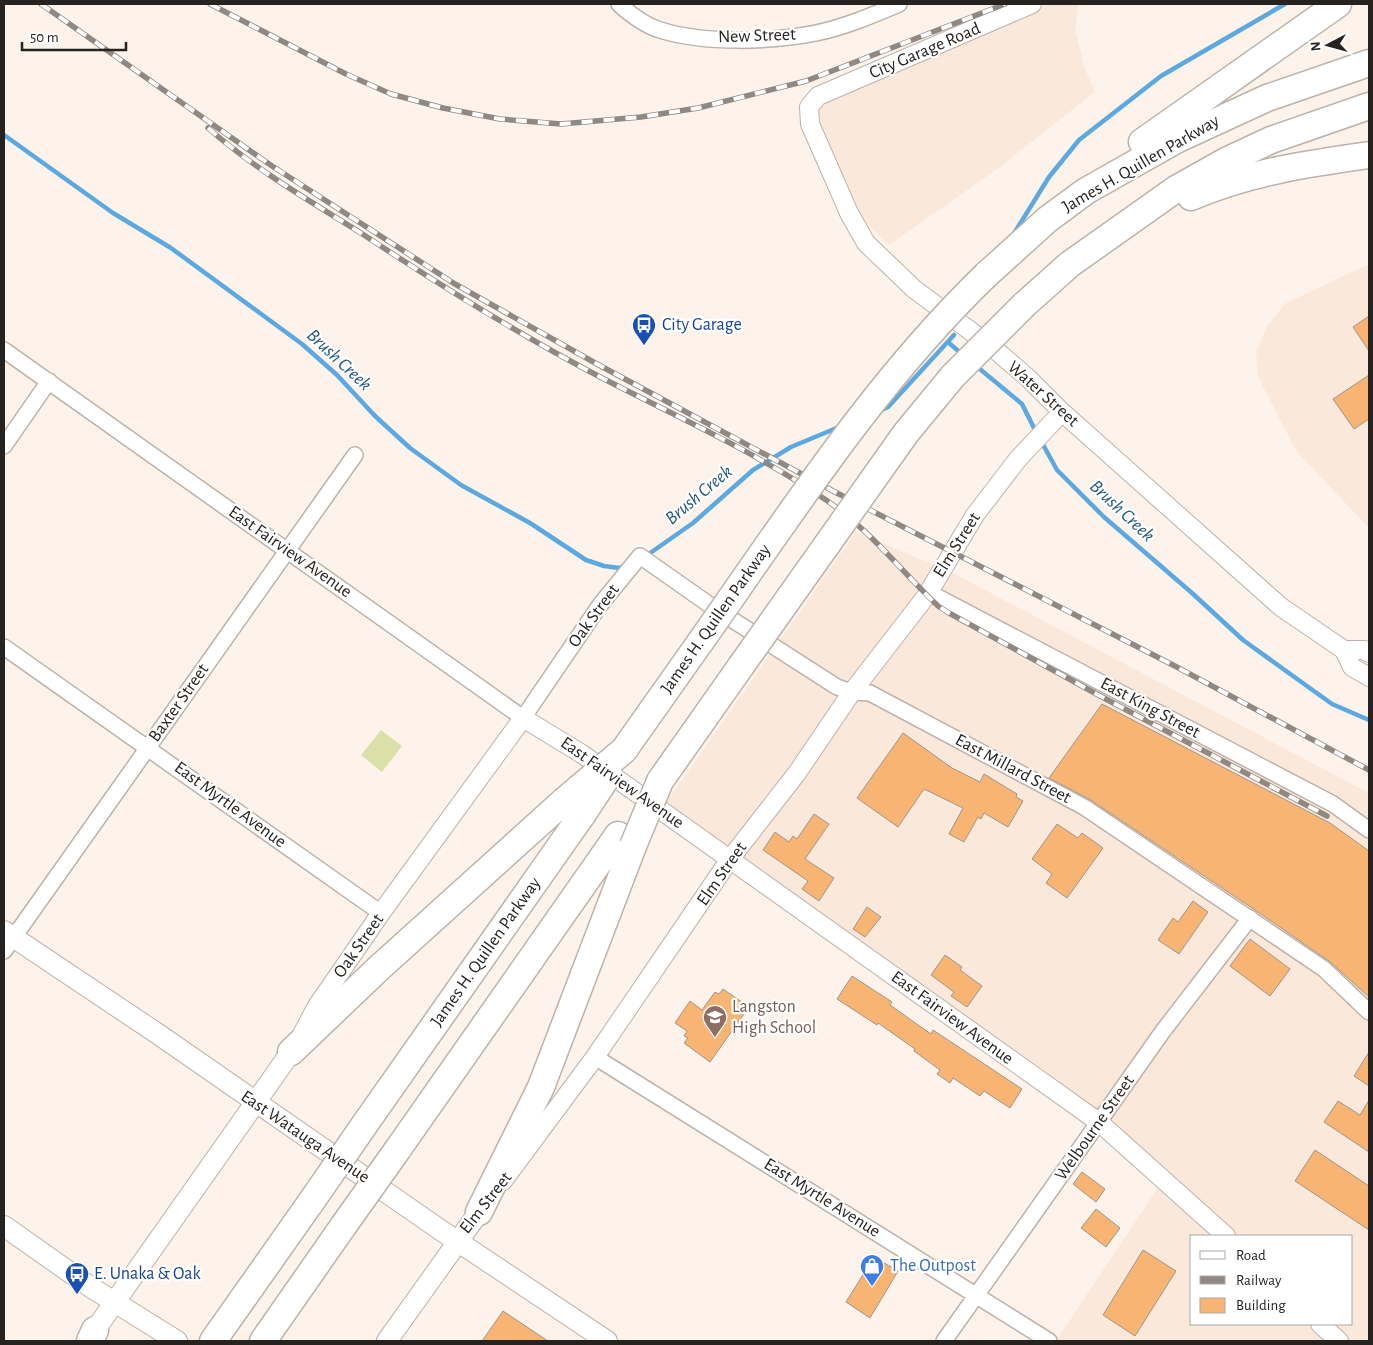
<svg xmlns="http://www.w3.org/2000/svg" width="1373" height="1345" font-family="'Alegreya Sans',sans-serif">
	<rect width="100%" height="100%" fill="#fef3ea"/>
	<path fill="#fae9da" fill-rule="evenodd" d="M1047 4H1079L1075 29 1085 69 1095 92 1000 167 889 245 864 221 822 130 818 113 828 98 999 28Z
		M1369 264V528L1296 451 1258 377 1256 351 1267 326 1286 303Z
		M856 532 953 573 1369 793V1341H1056L1167 1174 752 865 665 804ZM1192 1236H1352V1324H1192Z"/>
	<path fill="#dae1a8" d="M381 730 402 746 382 772 361 755Z"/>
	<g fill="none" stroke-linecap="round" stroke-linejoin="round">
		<path stroke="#5ca8e1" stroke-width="4.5" d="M4 135 113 213 171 248 302 344 337 375 375 416 410 448 461 485 530 523 586 560 604 566 619 568 625 566
			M1013 235 1049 177 1079 140 1161 76 1285 4
			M949 343 963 355
			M975 365 1022 404 1036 432
			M879 411 888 407 954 335
			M1041 441 1057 470 1104 517 1192 593 1243 640 1332 704 1369 720
			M646 556 693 523 753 470 791 447 839 427"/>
	</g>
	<path fill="#f7b473" stroke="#9f958c" d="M1369 316V351L1353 327Z
		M1369 375V419L1354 429 1333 399Z
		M1102 704 1330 823 1369 851V997L1329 961 1255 910 1089 799 1049 778Z
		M903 733 952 768 980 782 984 774 1017 794 1016 797 1023 801 1008 827 984 813 981 819 978 817 964 842 949 834 963 808 924 789 898 827 857 798Z
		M814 814 829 824 805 859 834 878 819 901 802 889 808 881 763 850 775 832 789 842 793 836 797 839Z
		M1057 824 1078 838 1082 833 1103 848 1067 898 1046 883 1052 874 1032 859Z
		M1193 901 1208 912 1179 954 1158 940 1173 918 1178 922Z
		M867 907 881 917 865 937 853 929Z
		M1250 939 1290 969 1270 996 1230 966Z
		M945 955 962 967 960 970 982 986 967 1007 951 996 954 992 931 975Z
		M852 976 892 1002 890 1005 931 1034 933 1030 1022 1089 1010 1108 984 1091 980 1096 953 1078 950 1083 937 1074 940 1070 914 1051 915 1049 878 1023 877 1025 837 999Z
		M723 989 749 1007 710 1062 684 1043 688 1038 684 1036 687 1031 675 1023 690 1001 702 1010 715 992 719 994Z
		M1369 1052V1086L1354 1076Z
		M1369 1100V1152L1324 1122 1338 1101 1360 1115Z
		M1315 1150 1369 1186V1230L1295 1181Z
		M1082 1172 1105 1189 1096 1202 1073 1184Z
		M1096 1209 1120 1228 1106 1247 1081 1228Z
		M1143 1250 1176 1271 1135 1336 1103 1315Z
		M874 1257 898 1271 870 1318 846 1302Z
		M503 1311 548 1341H482Z"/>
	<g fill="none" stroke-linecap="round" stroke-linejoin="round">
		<g stroke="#bcb2a9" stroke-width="18">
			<path id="minor" d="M619 4C631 15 644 25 660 30 705 44 771 42 816 33 845 27 873 15 899 4
				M4 350 523 718 600 605 640 556 714 608 837 687 852 692 870 693 1084 807 1324 969 1369 1012
				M4 446 49 381
				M928 592 1333 804 1369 830
				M4 647 381 913
				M4 951 355 455
				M595 1057 1049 1341
				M944 1341 1163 1031 1250 918"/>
		</g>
		<g stroke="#bcb2a9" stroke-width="20">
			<path id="tertiary" d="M1032 4 818 96 809 107 810 124 849 213 866 243 914 289 992 347 1028 378 1062 412 1281 607 1344 650 1352 667 1369 677
				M1344 650H1364L1369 653
				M302 1034 317 1006 381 913 523 718 582 754 1100 1123 1226 1236
				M503 1181 595 1057 730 859 797 773 852 692 927 595 975 515 1018 459 1062 412
				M1320 1324 1339 1341"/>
		</g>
		<g stroke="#bcb2a9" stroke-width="22">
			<path id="secondary" d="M4 931 158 1034 439 1229 607 1341
				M4 1226 92 1288 177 1341
				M95 1330 291 1052
				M387 1341 479 1212"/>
		</g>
		<g stroke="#bcb2a9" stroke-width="29">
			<path id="motorway" d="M1142 142 1338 4
				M1191 197C1250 172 1306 164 1369 155
				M986 275 1048 219 1086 191 1178 139 1267 98 1369 63
				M1024 305 1070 264 1176 189 1226 161 1271 140 1369 106
				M624 750 701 641
				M660 781 741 666
				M291 1052 379 968 564 801
				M365 1124 582 815
				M398 1149 618 835
				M479 1212 541 1087 633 846
				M90 1341 95 1330
				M213 1341 311 1202
				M263 1341 344 1225"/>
		</g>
		<use href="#minor" stroke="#fff" stroke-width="15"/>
		<use href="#tertiary" stroke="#fff" stroke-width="18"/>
		<use href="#secondary" stroke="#fff" stroke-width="20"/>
		<use href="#motorway" stroke="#fff" stroke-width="26"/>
		<g stroke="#908883" stroke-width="5.5">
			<path id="rail" d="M41 4 272 166 455 284 597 364 835 492 1173 665 1369 770
				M210 4 346 74 391 94 443 108 500 119 561 124 641 117 698 108 806 81 1005 4
				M208 128C256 170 310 201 364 235 441 286 520 335 602 378 676 416 757 453 826 500 869 529 901 571 938 606L949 613 1102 697 1327 816"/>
		</g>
		<use href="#rail" stroke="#fff" stroke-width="4" stroke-dasharray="11" stroke-linecap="butt"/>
		<g stroke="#bcb2a9" stroke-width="29" stroke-linecap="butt">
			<path id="motorway-bridge" d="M701 641C790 515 874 383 986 275
				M741 666 906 433 953 376 1024 305
				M564 801 624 750
				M582 815 609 774
				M633 846 660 781
				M311 1202 365 1124
				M344 1225 398 1149"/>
		</g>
		<use href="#motorway-bridge" stroke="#fff" stroke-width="26"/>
	</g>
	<defs>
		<g id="bus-pin" transform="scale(1.25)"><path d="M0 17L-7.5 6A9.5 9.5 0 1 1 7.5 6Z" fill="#1a4fb4" stroke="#fff"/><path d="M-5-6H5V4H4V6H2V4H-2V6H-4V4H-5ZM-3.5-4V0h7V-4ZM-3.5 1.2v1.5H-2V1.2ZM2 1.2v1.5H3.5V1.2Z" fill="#fff"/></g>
		<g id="school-pin" transform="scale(1.25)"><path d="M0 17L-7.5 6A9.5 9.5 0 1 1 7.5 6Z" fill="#8d6e63" stroke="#fff"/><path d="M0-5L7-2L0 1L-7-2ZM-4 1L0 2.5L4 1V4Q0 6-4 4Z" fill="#fff"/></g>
		<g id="shop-pin" transform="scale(1.25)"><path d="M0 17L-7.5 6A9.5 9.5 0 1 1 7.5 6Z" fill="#3f7fe0" stroke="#fff"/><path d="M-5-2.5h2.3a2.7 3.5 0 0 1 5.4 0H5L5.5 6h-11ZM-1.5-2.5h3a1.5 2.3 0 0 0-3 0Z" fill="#fff"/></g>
	</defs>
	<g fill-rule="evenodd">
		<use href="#bus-pin" x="644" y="325"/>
		<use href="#school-pin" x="715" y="1017"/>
		<use href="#shop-pin" x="872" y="1266"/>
		<use href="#bus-pin" x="77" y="1274"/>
	</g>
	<g text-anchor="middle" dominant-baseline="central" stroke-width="4.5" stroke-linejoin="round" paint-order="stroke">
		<g font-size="18" fill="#26221f" stroke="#fff">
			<text transform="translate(757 36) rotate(-2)">New Street</text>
			<text transform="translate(925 51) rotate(-23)">City Garage Road</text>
			<text transform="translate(1141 164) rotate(-30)">James H. Quillen Parkway</text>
			<text transform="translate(1043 394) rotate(42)">Water Street</text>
			<text transform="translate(957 545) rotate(-58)">Elm Street</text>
			<text transform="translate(290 552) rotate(35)">East Fairview Avenue</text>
			<text transform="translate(594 616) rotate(-54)">Oak Street</text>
			<text transform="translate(716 619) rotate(-55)">James H. Quillen Parkway</text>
			<text transform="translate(179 703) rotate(-55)">Baxter Street</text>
			<text transform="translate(1150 708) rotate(28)">East King Street</text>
			<text transform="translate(1013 769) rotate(28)">East Millard Street</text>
			<text transform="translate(622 783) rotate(35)">East Fairview Avenue</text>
			<text transform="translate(230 805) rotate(36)">East Myrtle Avenue</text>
			<text transform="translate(722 874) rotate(-55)">Elm Street</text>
			<text transform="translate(359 946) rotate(-55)">Oak Street</text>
			<text transform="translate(486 952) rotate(-55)">James H. Quillen Parkway</text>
			<text transform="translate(952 1018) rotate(36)">East Fairview Avenue</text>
			<text transform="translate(1095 1128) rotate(-55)">Welbourne Street</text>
			<text transform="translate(305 1137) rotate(34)">East Watauga Avenue</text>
			<text transform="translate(822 1198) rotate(32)">East Myrtle Avenue</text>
			<text transform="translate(486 1203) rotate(-52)">Elm Street</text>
		</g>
		<g font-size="18" fill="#164399" stroke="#fff" text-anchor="start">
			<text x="662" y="325">City Garage</text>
			<text x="94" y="1274">E. Unaka &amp; Oak</text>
		</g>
		<g font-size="18" fill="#785e54" stroke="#fff" text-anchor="start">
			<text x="732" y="1007">Langston<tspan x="732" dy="21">High School</tspan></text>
		</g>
		<g font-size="18" fill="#366cbe" stroke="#fff" text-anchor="start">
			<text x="890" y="1266">The Outpost</text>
		</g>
		<g font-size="19" font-style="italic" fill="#22587f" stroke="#fff">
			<text transform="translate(339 360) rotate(43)">Brush Creek</text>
			<text transform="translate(699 495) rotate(-40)">Brush Creek</text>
			<text transform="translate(1122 511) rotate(43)">Brush Creek</text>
		</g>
	</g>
	<rect width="1373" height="1345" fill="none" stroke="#26221f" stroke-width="10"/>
	<rect x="1190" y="1235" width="162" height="90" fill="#ffffff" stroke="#a8a7a5"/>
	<rect x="1200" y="1251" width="25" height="8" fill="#ffffff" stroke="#a8a7a5"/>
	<text x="1236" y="1260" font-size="15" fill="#26221f">Road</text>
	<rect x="1200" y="1276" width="25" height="8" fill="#908883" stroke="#a8a7a5"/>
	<text x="1236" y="1285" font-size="15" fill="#26221f">Railway</text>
	<rect x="1200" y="1298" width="25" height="15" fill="#f7b473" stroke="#a8a7a5"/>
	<text x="1236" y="1310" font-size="15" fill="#26221f">Building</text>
	<g transform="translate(1328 45) rotate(264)" stroke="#ffffff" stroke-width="4" paint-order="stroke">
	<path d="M0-4L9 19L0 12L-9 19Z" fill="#26221f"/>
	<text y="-8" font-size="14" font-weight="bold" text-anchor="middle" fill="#26221f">N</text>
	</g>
	<path d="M22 42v8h104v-8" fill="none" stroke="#26221f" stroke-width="2.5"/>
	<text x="30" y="42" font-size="15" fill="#26221f" stroke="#ffffff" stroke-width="4" paint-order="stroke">50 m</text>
</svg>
